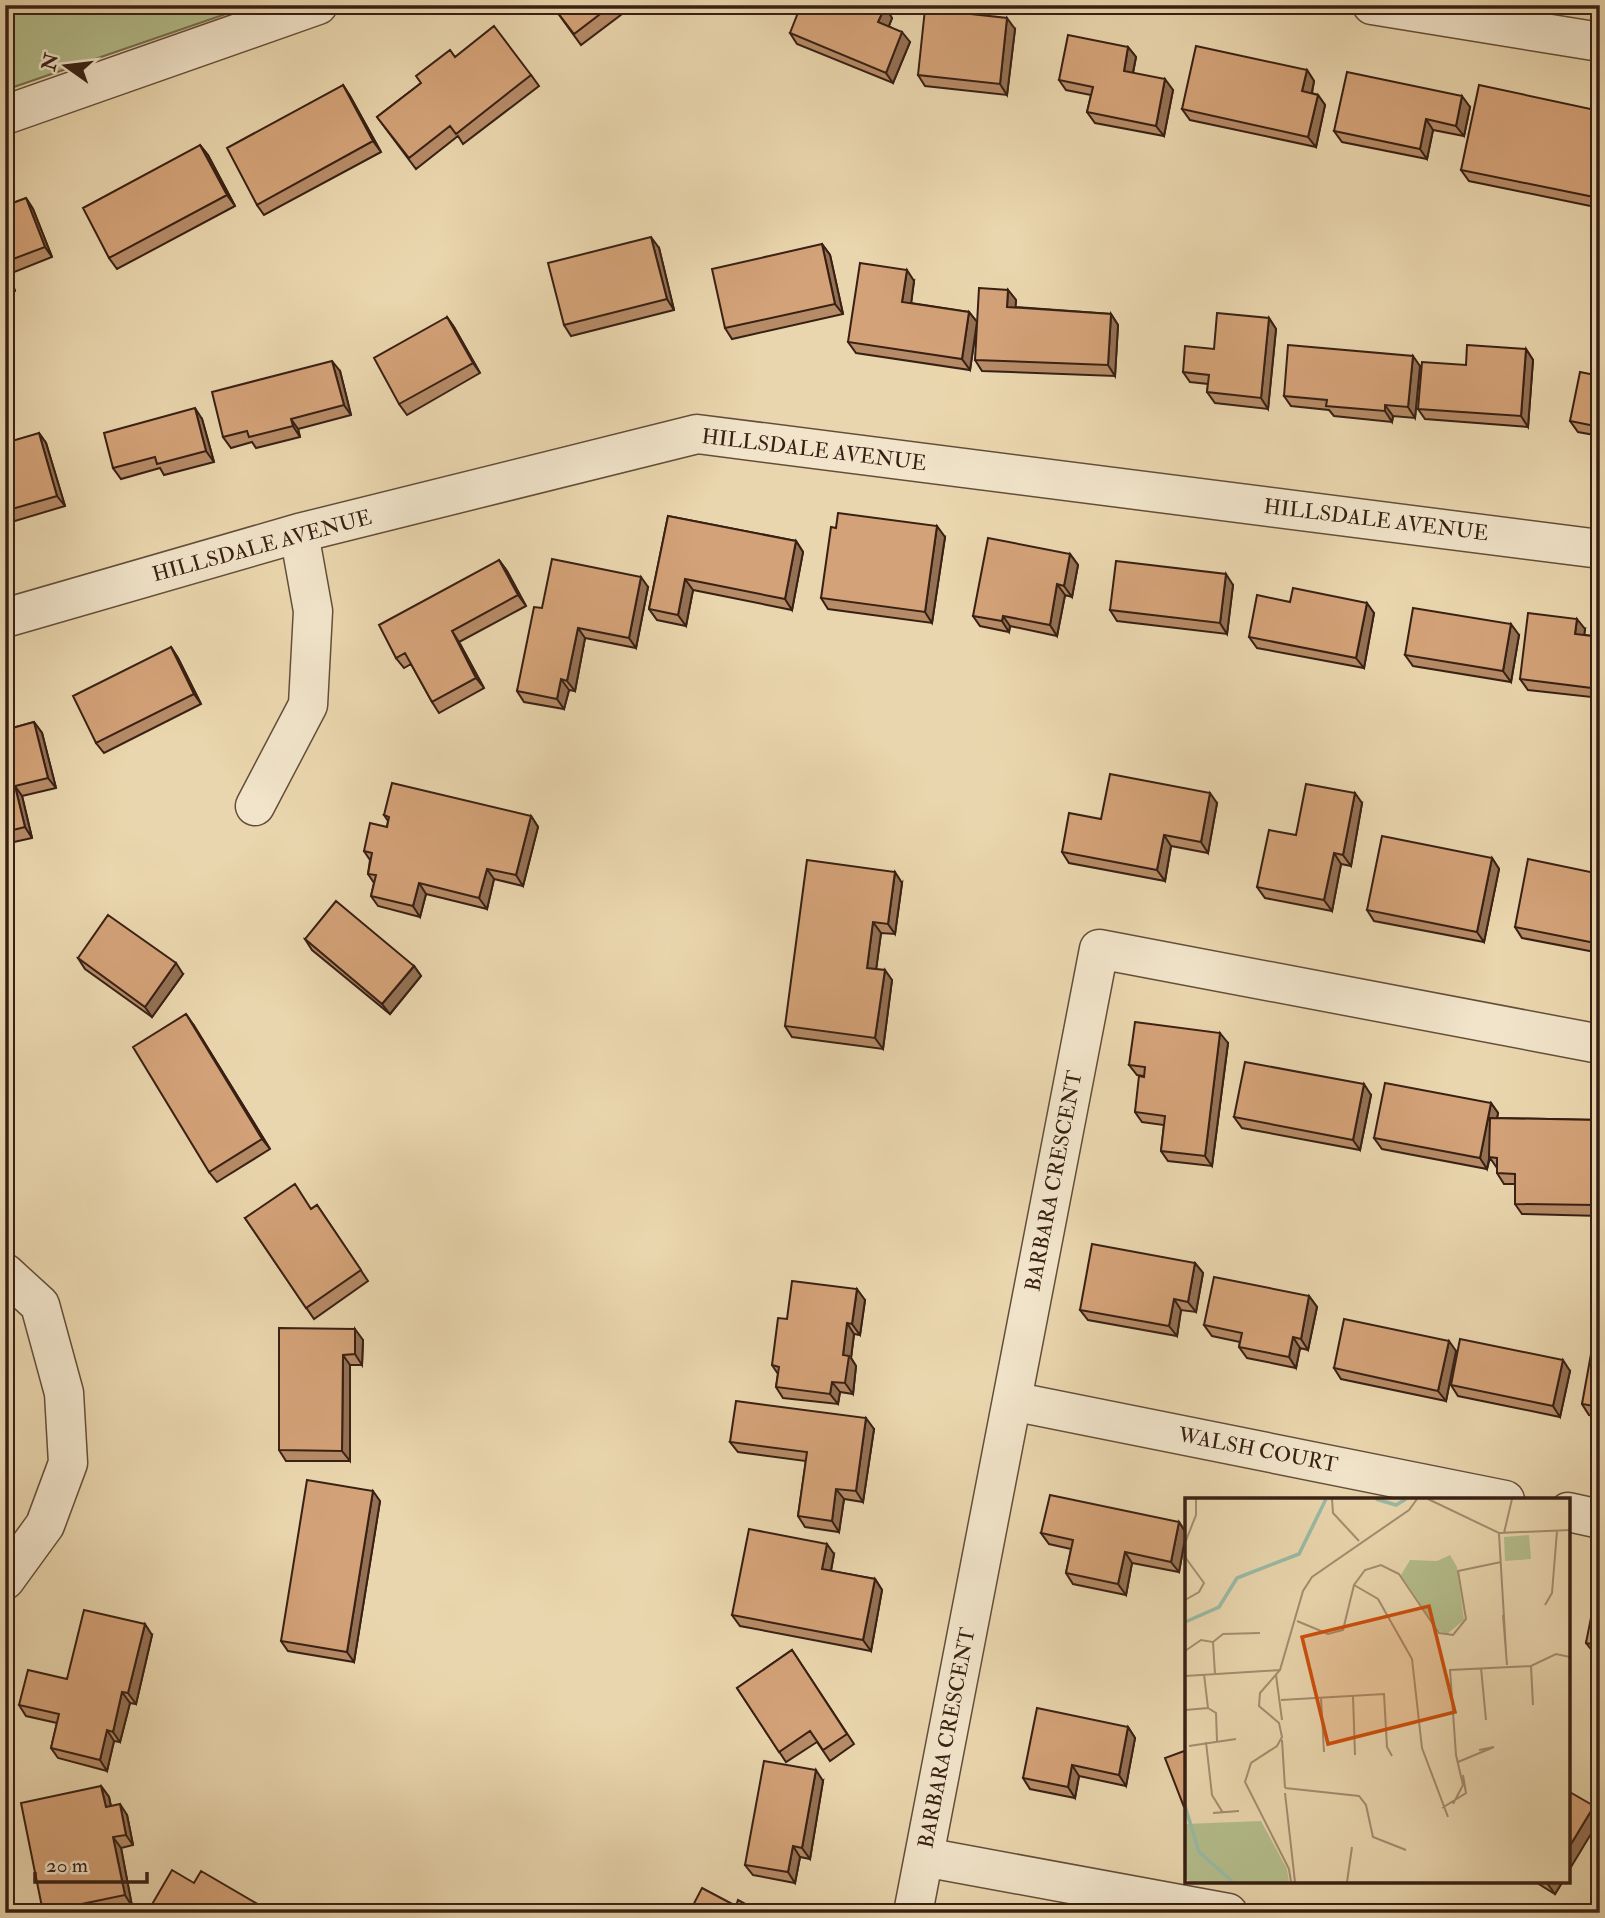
<svg xmlns="http://www.w3.org/2000/svg" width="1605" height="1918" font-family="'IM FELL Double Pica',serif">
	<rect width="100%" height="100%" fill="#ead6ae"/>
	<filter id="stains"><feTurbulence type="fractalNoise" baseFrequency=".00286" numOctaves="4"/><feColorMatrix values="0 0 0 0 .2 0 0 0 0 .09 0 0 0 0 .02 0 0 0 .5 -.17"/></filter>
	<radialGradient id="worn" r=".72"><stop offset=".6" stop-color="#630" stop-opacity="0"/><stop offset="1" stop-color="#630" stop-opacity=".3"/></radialGradient>
	<path fill="#b4be8c" stroke="#766f50" stroke-width="2" d="M5 5H252L5 90Z"/>
	<g fill="none" stroke-linecap="round" stroke-linejoin="round">
		<g stroke="#644e3a" stroke-width="41">
			<path id="minor" d="M1372 5 1600 42
				M5 115 318 5
				M5 618 299 533 697 434 1600 549
				M255 806 308 705 313 611 299 533
				M5 1273 40 1305 64 1393 68 1463 45 1525 5 1580
				M1012 1401 1505 1500
				M1568 1512 1600 1519
				M924 1857 1228 1913
				M913 1913 1099 949 1600 1044"/>
		</g>
		<use href="#minor" stroke="#f1e4ca" stroke-width="38"/>
	</g>
	<path fill="#b68b67" stroke="#382014" stroke-width="2" d="M552 5H634L581 45Z
		M885 7 892 18 889 26 910 42 893 83 797 44 790 33Z
		M1015 29 1007 95 925 86 918 75Z
		M1128 47 1136 57 1133 73 1173 90 1164 136 1095 123 1087 112 1091 95 1066 90 1059 80Z
		M455 57 531 75 539 86 463 144 458 136 416 169 377 117Z
		M1307 70 1314 81 1312 93 1318 95 1325 105 1316 147 1190 120 1182 109Z
		M343 85 350 96 381 152 264 215 257 205Z
		M1470 107 1464 136 1433 130 1427 159 1342 142 1334 131Z
		M1600 111V208L1469 181 1461 170Z
		M200 145 208 155 235 206 117 269 109 258Z
		M26 198 33 209 52 257 9 274 15 291 5 295V206Z
		M822 244 830 255 843 314 732 339 725 328Z
		M659 248 674 310 571 336 564 325Z
		M914 281 911 303 969 312 977 322 970 370 856 353 848 342Z
		M1008 290 1016 300 1015 307 1111 314 1118 325 1115 376 982 371 975 360Z
		M447 317 454 327 480 373 407 415 399 404Z
		M1269 318 1276 329 1268 409 1215 403 1207 392 1208 384 1190 382 1183 372 1214 349Z
		M1526 349 1533 360 1528 427 1425 419 1418 409 1466 365Z
		M1420 366 1415 418 1393 416 1392 422 1334 416 1329 410 1291 406 1284 396Z
		M340 371 351 415 298 429 300 437 256 448 252 442 231 448 223 437Z
		M1600 376V436L1578 432 1570 421Z
		M202 419 214 462 164 475 160 468 121 479 113 468Z
		M39 433 46 443 65 506 5 524V460Z
		M668 516 796 541 803 552 792 610 693 590 686 626 657 620 649 609Z
		M945 537 932 623 828 609 821 598Z
		M1070 554 1078 565 1072 597 1065 595 1057 636 1010 626 1009 632 980 626 973 616Z
		M499 560 507 571 526 606 459 642 484 688 439 713 432 702 411 664 404 668 396 658Z
		M1233 585 1227 634 1117 621 1110 610Z
		M648 587 636 648 585 638 575 691 569 690 564 709 524 702 517 691 542 608Z
		M1290 602 1374 613 1364 668 1257 648 1249 637Z
		M1585 629 1584 635 1600 637V698L1528 690 1520 679Z
		M1519 635 1511 682 1413 666 1405 655Z
		M171 647 178 658 201 704 104 753 96 743Z
		M34 722 42 733 56 788 22 796 32 838 5 844V730Z
		M1217 803 1208 853 1171 846 1165 881 1069 863 1062 852 1101 819Z
		M1362 803 1351 866 1341 864 1332 911 1265 898 1257 887 1296 835Z
		M384 815 531 816 538 827 523 886 494 879 487 909 426 894 420 917 378 906 371 896 374 883 368 874 370 860 364 851 387 827 388 821Z
		M1492 858 1499 869 1484 942 1374 921 1367 910Z
		M1600 874V953L1522 938 1515 927Z
		M902 883 895 934 881 933 876 969 892 980 883 1049 792 1037 785 1026Z
		M305 939 414 966 421 976 390 1014 312 950Z
		M78 958 183 974 152 1017 85 969Z
		M193 1024 270 1149 217 1182 209 1172Z
		M1228 1043 1212 1166 1168 1161 1161 1151 1164 1125 1142 1122 1135 1112 1144 1076 1137 1075 1129 1065Z
		M1371 1095 1360 1150 1242 1128 1234 1117Z
		M1491 1103 1498 1113 1497 1118 1600 1120V1216L1522 1214 1515 1204V1184H1504L1497 1173V1168L1490 1158 1487 1169 1382 1149 1374 1138Z
		M317 1205 368 1281 314 1319 245 1218 311 1209Z
		M1195 1263 1203 1273 1196 1312 1181 1310 1177 1336 1088 1320 1080 1310Z
		M1309 1296 1317 1307 1308 1350 1300 1348 1296 1368 1247 1358 1239 1347 1240 1342 1212 1336 1204 1325Z
		M865 1300 860 1335 854 1334 851 1358 856 1366 853 1394 840 1392 838 1404 783 1398 776 1387 778 1374 772 1365 787 1319Z
		M279 1328 363 1340 362 1365H350V1461H286L279 1450Z
		M1600 1344V1417L1589 1415 1582 1404Z
		M1456 1351 1446 1401 1341 1379 1334 1368Z
		M1570 1371 1560 1417 1458 1396 1451 1385Z
		M874 1429 863 1502 844 1499 839 1532 805 1527 798 1516 806 1461 738 1452 730 1442Z
		M380 1501 354 1662 288 1651 281 1641Z
		M1179 1522 1186 1533 1179 1572 1132 1563 1126 1595 1073 1584 1066 1573 1071 1549 1049 1544 1041 1533Z
		M834 1554 831 1571 875 1579 882 1590 871 1651 740 1626 732 1615Z
		M1600 1588V1655L1594 1653 1586 1643Z
		M152 1635 136 1704 130 1703 120 1742 114 1741 107 1771 58 1758 51 1748 57 1723 26 1716 19 1705Z
		M792 1650 854 1744 830 1761 817 1742 786 1762 737 1688Z
		M1128 1727 1135 1738 1126 1786 1079 1776 1075 1798 1030 1789 1023 1778Z
		M823 1781 810 1859 800 1857 795 1883 753 1875 745 1865Z
		M101 1786 109 1797 111 1806 127 1815 133 1845 121 1848 132 1906 98 1913H43Z
		M1534 1881H1563L1555 1894Z"/>
	<path fill="#947154" stroke="#382014" stroke-width="2" d="M885 7 892 18 886 33 878 22Z
		M1007 18 1015 29 1007 95 1000 84Z
		M902 32 910 42 893 83 886 73Z
		M1128 47 1136 57 1131 82 1124 71Z
		M1307 70 1314 81 1310 102 1302 91Z
		M1165 79 1173 90 1164 136 1156 126Z
		M343 85 350 96 381 152 373 141Z
		M1318 95 1325 105 1316 147 1308 137Z
		M1462 96 1470 107 1464 136 1456 126Z
		M1426 119 1433 130 1427 159 1420 149Z
		M200 145 208 155 235 206 227 195Z
		M1600 169V206L1594 197Z
		M26 198 33 209 52 257 45 247Z
		M651 237 659 248 674 310 667 299Z
		M822 244 830 255 843 314 835 304Z
		M5 268 9 274 15 291 8 280 5 273Z
		M907 270 914 281 910 312 902 302Z
		M1008 290 1016 300 1015 317 1007 307Z
		M969 312 977 322 970 370 962 359Z
		M1111 314 1118 325 1115 376 1108 365Z
		M447 317 454 327 480 373 473 363Z
		M1269 318 1276 329 1268 409 1261 398Z
		M1526 349 1533 360 1528 427 1521 416Z
		M1413 356 1420 366 1415 418 1408 407Z
		M332 361 340 371 351 415 344 405Z
		M1385 405 1393 416 1392 422 1385 411Z
		M195 408 202 419 214 462 206 451Z
		M291 419 298 429 300 437 293 426Z
		M39 433 46 443 65 506 57 496Z
		M937 526 945 537 932 623 925 612Z
		M796 541 803 552 792 610 785 599Z
		M1070 554 1078 565 1072 597 1064 586Z
		M499 560 507 571 526 606 518 595Z
		M1226 574 1233 585 1227 634 1220 623Z
		M641 577 648 587 636 648 629 638Z
		M685 579 693 590 686 626 678 615Z
		M1057 584 1065 595 1057 636 1050 625Z
		M1367 603 1374 613 1364 668 1356 658Z
		M1003 616 1010 626 1009 632 1002 621Z
		M1577 619 1585 629 1583 645 1575 634Z
		M1511 624 1519 635 1511 682 1503 671Z
		M578 628 585 638 575 691 567 681Z
		M452 631 459 642 484 688 476 678Z
		M171 647 178 658 201 704 194 694Z
		M561 679 569 690 564 709 557 699Z
		M34 722 42 733 56 788 48 778Z
		M15 786 22 796 32 838 25 827Z
		M1210 793 1217 803 1208 853 1201 842Z
		M1355 793 1362 803 1351 866 1343 855Z
		M531 816 538 827 523 886 516 875Z
		M1164 835 1171 846 1165 881 1157 870Z
		M1334 853 1341 864 1332 911 1324 900Z
		M1492 858 1499 869 1484 942 1477 932Z
		M487 869 494 879 487 909 479 898Z
		M895 872 902 883 895 934 888 924Z
		M419 883 426 894 420 917 413 906Z
		M873 922 881 933 875 978 867 968Z
		M176 963 183 974 152 1017 145 1007Z
		M414 966 421 976 390 1014 382 1004Z
		M885 970 892 980 883 1049 875 1038Z
		M186 1014 193 1024 270 1149 262 1139Z
		M1220 1033 1228 1043 1212 1166 1205 1156Z
		M1364 1084 1371 1095 1360 1150 1353 1140Z
		M1491 1103 1498 1113 1487 1169 1480 1158Z
		M1598 1178 1600 1182V1209L1597 1205Z
		M1195 1263 1203 1273 1196 1312 1188 1302Z
		M857 1289 865 1300 860 1335 852 1324Z
		M1309 1296 1317 1307 1308 1350 1301 1339Z
		M1174 1299 1181 1310 1177 1336 1169 1326Z
		M847 1323 854 1334 851 1358 856 1366 853 1394 845 1383 843 1355Z
		M355 1329 363 1340 362 1365 355 1354Z
		M1293 1337 1300 1348 1296 1368 1289 1357Z
		M1449 1341 1456 1351 1446 1401 1438 1391Z
		M343 1355 350 1365V1461L342 1451Z
		M1563 1360 1570 1371 1560 1417 1553 1406Z
		M832 1382 840 1392 838 1404 830 1394Z
		M866 1418 874 1429 863 1502 856 1491Z
		M836 1489 844 1499 839 1532 832 1521Z
		M373 1491 380 1501 354 1662 347 1652Z
		M1179 1522 1186 1533 1179 1572 1171 1562Z
		M827 1544 834 1554 829 1580 822 1569Z
		M1125 1552 1132 1563 1126 1595 1118 1584Z
		M875 1579 882 1590 871 1651 863 1640Z
		M145 1624 152 1635 136 1704 128 1693Z
		M122 1692 130 1703 120 1742 113 1732Z
		M1128 1727 1135 1738 1126 1786 1119 1775Z
		M107 1730 114 1741 107 1771 100 1760Z
		M1072 1765 1079 1776 1075 1798 1068 1787Z
		M816 1770 823 1781 810 1859 802 1848Z
		M101 1786 109 1797 113 1818 106 1807Z
		M120 1804 127 1815 133 1845 126 1835Z
		M1594 1806 1600 1815V1819L1568 1872V1849Z
		M113 1837 121 1848 132 1906 125 1895Z
		M793 1846 800 1857 795 1883 788 1872Z
		M1549 1881H1563L1555 1894 1547 1883Z"/>
	<path fill="#d4a278" stroke="#382014" stroke-width="2" d="M552 5H612L574 34Z
		M801 5H880L885 7 878 22 902 32 886 73 790 33Z
		M925 9 1007 18 1000 84 918 75Z
		M494 26 531 75 456 134 450 126 409 158 377 117 421 83 416 76 450 50 455 57Z
		M1068 35 1128 47 1124 71 1165 79 1156 126 1087 112 1093 87 1059 80Z
		M1196 46 1307 70 1302 91 1318 95 1308 137 1182 109Z
		M1347 72 1462 96 1456 126 1426 119 1420 149 1334 131Z
		M343 85 373 141 257 205 227 148Z
		M1479 85 1600 111V169L1594 197 1461 170Z
		M200 145 227 195 109 258 83 208Z
		M26 198 45 247 5 262V206Z
		M651 237 667 299 564 325 548 263Z
		M822 244 835 304 725 328 712 269Z
		M860 263 907 270 902 302 969 312 962 359 848 342Z
		M979 288 1008 290 1007 307 1111 314 1108 365 975 360Z
		M1217 313 1269 318 1261 398 1207 392 1209 375 1183 372 1185 346 1214 349Z
		M447 317 473 363 399 404 374 358Z
		M1288 345 1413 356 1408 407 1385 405V411L1326 406 1327 400 1284 396Z
		M1467 345 1526 349 1521 416 1418 409 1422 362 1466 365Z
		M332 361 344 405 291 419 293 426 249 437 247 431 223 437 212 392Z
		M1580 372 1600 376V427L1570 421Z
		M195 408 206 451 157 464 155 457 113 468 104 433Z
		M39 433 57 496 5 511V460L7 459 5 455V443Z
		M838 513 937 526 925 612 821 598 831 527 836 528Z
		M668 516 796 541 785 599 685 579 678 615 649 609Z
		M988 538 1070 554 1064 586 1057 584 1050 625 1003 616 1002 621 973 616Z
		M552 559 641 577 629 638 578 628 567 681 561 679 557 699 517 691 534 607 542 608Z
		M499 560 518 595 452 631 476 678 432 702 405 653 396 658 379 625Z
		M1116 561 1226 574 1220 623 1110 610Z
		M1293 588 1367 603 1356 658 1249 637 1257 595 1290 602Z
		M1413 608 1511 624 1503 671 1405 655Z
		M1528 613 1577 619 1575 634 1600 637V689L1520 679Z
		M171 647 194 694 96 743 73 696Z
		M34 722 48 778 15 786 25 827 5 832V730Z
		M1110 774 1210 793 1201 842 1164 835 1157 870 1062 852 1069 813 1101 819Z
		M392 783 531 816 516 875 487 869 479 898 419 883 413 906 371 896 376 875 368 874 372 853 364 851 370 823 387 827 389 817 384 815Z
		M1306 784 1355 793 1343 855 1334 853 1324 900 1257 887 1269 830 1296 835Z
		M1382 836 1492 858 1477 932 1367 910Z
		M1528 859 1600 874V944L1515 927Z
		M807 860 895 872 888 924 873 922 867 968 885 970 875 1038 785 1026Z
		M336 901 414 966 382 1004 305 939Z
		M108 915 176 963 145 1007 78 958Z
		M186 1014 262 1139 209 1172 133 1047Z
		M1135 1022 1220 1033 1205 1156 1161 1151 1165 1116 1135 1112 1139 1076 1144 1077 1145 1067 1129 1065Z
		M1245 1062 1364 1084 1353 1140 1234 1117Z
		M1385 1083 1491 1103 1480 1158 1374 1138Z
		M1490 1118 1600 1120V1178H1598L1597 1205 1515 1204V1174L1497 1173V1158L1489 1157Z
		M295 1184 311 1209 317 1205 361 1270 306 1308 245 1218Z
		M1092 1244 1195 1263 1188 1302 1174 1299 1169 1326 1080 1310Z
		M1214 1277 1309 1296 1301 1339 1293 1337 1289 1357 1239 1347 1242 1333 1204 1325Z
		M792 1281 857 1289 852 1324 847 1323 843 1355 849 1356 845 1383 832 1382 830 1394 776 1387 779 1367 772 1365 778 1318 787 1319Z
		M1344 1319 1449 1341 1438 1391 1334 1368Z
		M279 1328 355 1329V1354L343 1355 342 1451 279 1450Z
		M1460 1339 1563 1360 1553 1406 1451 1385Z
		M1593 1343 1600 1344V1407L1582 1404Z
		M736 1401 866 1418 856 1491 836 1489 832 1521 798 1516 807 1452 730 1442Z
		M307 1480 373 1491 347 1652 281 1641Z
		M1050 1495 1179 1522 1171 1562 1125 1552 1118 1584 1066 1573 1073 1540 1041 1533Z
		M749 1529 827 1544 822 1569 875 1579 863 1640 732 1615Z
		M1597 1587 1600 1588V1646L1586 1643Z
		M84 1610 145 1624 128 1693 122 1692 113 1732 107 1730 100 1760 51 1748 59 1714 19 1705 28 1670 67 1679Z
		M792 1650 847 1734 823 1750 810 1731 779 1752 737 1688Z
		M1037 1708 1128 1727 1119 1775 1072 1765 1068 1787 1023 1778Z
		M1187 1750V1806L1184 1807 1165 1758Z
		M764 1761 816 1770 802 1848 793 1846 788 1872 745 1865Z
		M101 1786 106 1807 120 1804 126 1835 113 1837 125 1895 43 1912 21 1803Z
		M1568 1791 1594 1806 1568 1849Z
		M172 1870 194 1883 201 1871 273 1913H147Z
		M702 1888 736 1906 738 1900 762 1913H689Z"/>
	<g text-anchor="middle" dominant-baseline="central" stroke-width="6" stroke-linejoin="round" paint-order="stroke">
		<g font-size="21" fill="#382014" stroke="#f1e4ca">
			<text transform="translate(814 450) rotate(7)">HILLSDALE AVENUE</text>
			<text transform="translate(1376 520) rotate(7)">HILLSDALE AVENUE</text>
			<text transform="translate(262 546) rotate(-15)">HILLSDALE AVENUE</text>
			<text transform="translate(1054 1181) rotate(-79)">BARBARA CRESCENT</text>
			<text transform="translate(1258 1450) rotate(11)">WALSH COURT</text>
			<text transform="translate(947 1738) rotate(-79)">BARBARA CRESCENT</text>
		</g>
	</g>
	<g transform="translate(1185 1498)">
		<rect width="385" height="385" fill="#ead6ae"/>
		<path d="M344 37 346 61 320 63 319 39Z" fill="#b4be8c"/>
		<path d="M265 57 272 69 279 122 262 136 254 133 216 77 225 62 252 63ZM76 323 102 371 104 384H6L0 380V326Z" fill="#b4be8c"/>
		<path fill="none" stroke="#99baa6" stroke-width="3.5" d="M191 1 211 7 221 1M0 124 34 109 52 80 114 56 141 1M0 308 14 354 48 384"/>
		<path fill="none" stroke="#a38d70" stroke-width="2" d="M147 1 148 15 174 43M243 1 314 35 385 32M319 35 327 1M314 36 321 153M0 45 11 17V1M0 59 19 85 14 94 0 102M169 87 193 101 227 161 237 250 263 319M360 107 367 95 372 33M318 117 322 167M112 123 143 136 158 132 169 87 180 72 196 67 214 76 254 135 268 137 281 121 273 73 316 64M28 144 38 136 75 135M0 153 16 142 28 144 30 176M346 168 348 207M296 170 301 222M91 177 97 222M0 178 95 172M168 198 170 257M136 200 139 254M96 202 199 196 202 249 207 258M23 210 31 215 32 243M0 212 23 210 19 176M97 242 100 290M21 244 27 297 38 315M4 248 51 241M273 264 309 249 294 252M100 290 174 298 181 307 188 339 221 352M100 295 110 384M268 306 278 287 271 257 265 172 346 168 371 156 385 159M257 310 281 295 278 277M28 315 54 313M106 384 104 371 60 284 66 265 92 248 97 239 94 225 74 208 75 195 95 172 118 93 127 79 224 12 232 1M162 384 167 349"/>
		<path fill="#ce500d" fill-opacity="0.15" stroke="#ce500d" stroke-width="3.5" d="M244 108 270 214 143 246 117 139Z"/>
		<rect width="385" height="385" fill="none" stroke="#382014" stroke-width="3.5"/>
	</g>
	<rect width="1605" height="1918" fill="none" stroke="#ead6ae" stroke-width="28"/>
	<rect x="7" y="7" width="1591" height="1904" fill="none" stroke="#382014" stroke-width="3.5"/>
	<rect x="14" y="14" width="1577" height="1890" fill="none" stroke="#382014" stroke-width="2"/>
	<g transform="translate(66 66) rotate(284)" stroke="#f1e4ca" stroke-width="5" paint-order="stroke">
	<path d="M0-5L12 26L0 18L-12 26Z" fill="#382014"/>
	<text y="-10" font-size="19" font-weight="bold" text-anchor="middle" fill="#382014">N</text>
	</g>
	<path d="M35 1872v10h112v-10" fill="none" stroke="#382014" stroke-width="3.5"/>
	<text x="46" y="1872" font-size="21" fill="#382014" stroke="#f1e4ca" stroke-width="5" paint-order="stroke">20 m</text>
	<rect width="100%" height="100%" filter="url(#stains)"/>
	<rect width="100%" height="100%" fill="url(#worn)"/>
</svg>
